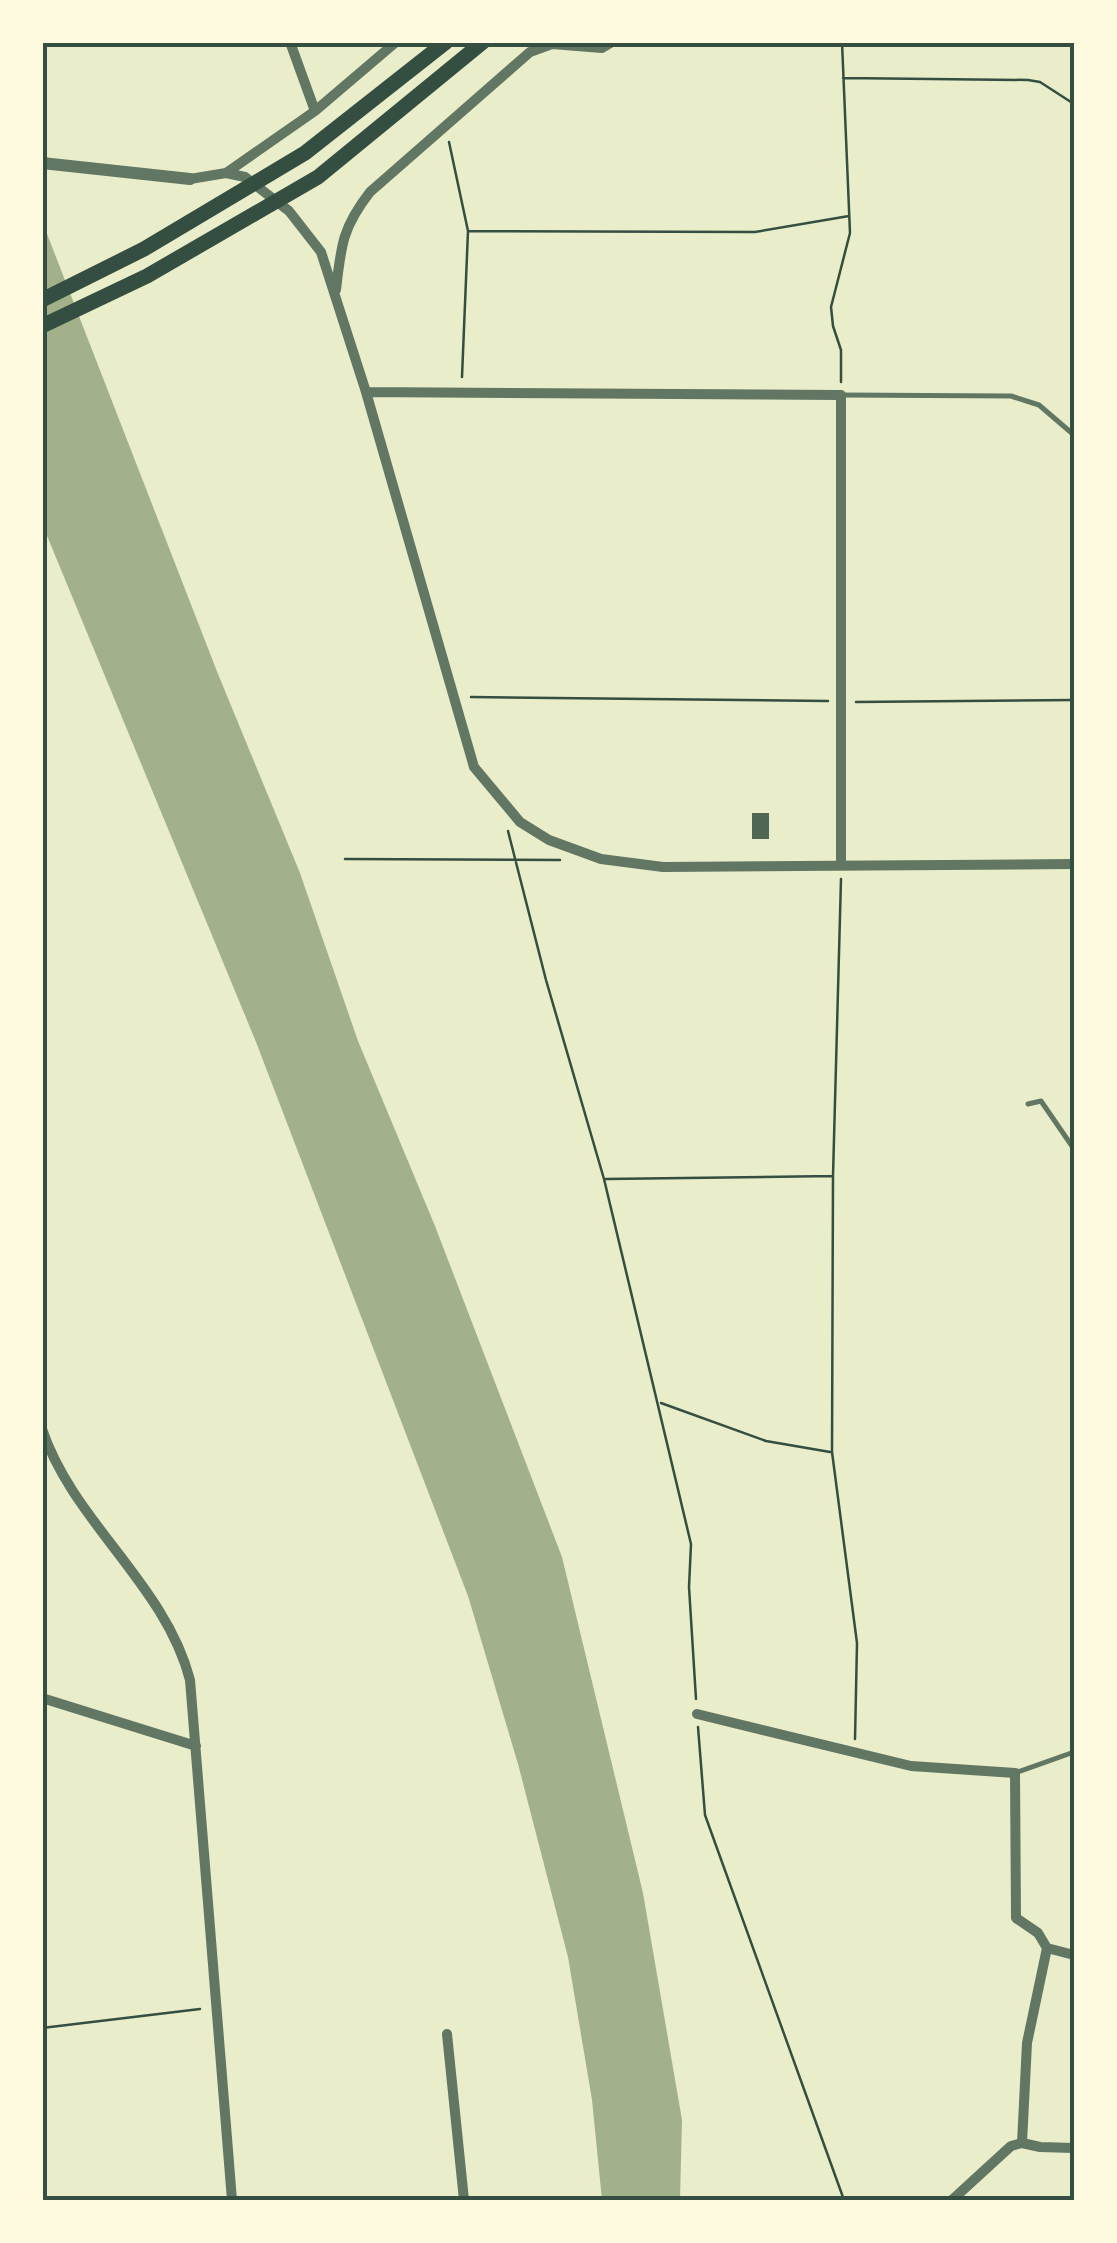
<svg xmlns="http://www.w3.org/2000/svg" width="1117" height="2243" font-family="'Times New Roman',serif">
	<rect width="100%" height="100%" fill="#e9edc9"/>
	<path fill="#a3b18a" d="M42 221 218 674 300 873 358 1041 435 1226 562 1557 643 1893 682 2120 680 2200H602L592 2100 568 1957 518 1764 468 1596 256 1042 43 526Z"/>
	<path fill="#4f6655" d="M752 813H769V839H752Z"/>
	<g fill="none" stroke-linecap="round" stroke-linejoin="round">
		<path stroke="#344e41" stroke-width="2.5" d="M843 78 1028 80 1040 82 1074 104
			M449 142 468 231 462 377
			M468 231 755 232 849 216
			M841 382V350L833 326 831 307 850 233 842 42
			M471 697 828 701
			M856 702 1074 700
			M508 831 546 980 604 1179 691 1544 689 1587 696 1699
			M345 859 560 860
			M841 879 833 1176 832 1452 857 1643 855 1739
			M606 1179 833 1176
			M661 1403 766 1441 830 1452
			M698 1727 705 1815 844 2200
			M42 2028 200 2009"/>
		<path stroke="#617663" stroke-width="5" d="M841 395 1011 396 1039 405 1074 435
			M1028 1104 1041 1101 1074 1149
			M1015 1773 1074 1752"/>
		<path stroke="#617663" stroke-width="10" d="M290 42 315 111
			M226 173 245 177 289 211 321 252 366 392 474 767 520 822 549 840 601 859 663 867 1074 864
			M190 179 226 173 315 111 396 42
			M336 290C341 246 342 228 370 192L530 52 552 44 602 48 612 42
			M366 392 841 395V864
			M42 1429C73 1522 165 1584 190 1680L232 2200
			M42 1698 196 1746
			M697 1714 911 1766 1015 1773 1016 1918 1038 1933 1047 1948 1027 2043 1022 2143 1011 2146 952 2200
			M1047 1948 1074 1955
			M447 2034 464 2200
			M1022 2143 1040 2147 1074 2148"/>
		<path stroke="#617663" stroke-width="12" d="M42 163 190 179"/>
		<path stroke="#344e41" stroke-width="15" d="M42 300 144 249 305 153 446 42
			M42 326 147 276 318 177 483 42"/>
	</g>
	<rect width="1117" height="2243" fill="none" stroke="#fefae0" stroke-width="90"/>
	<rect x="45" y="45" width="1027" height="2153" fill="none" stroke="#344e41" stroke-width="4"/>
</svg>
